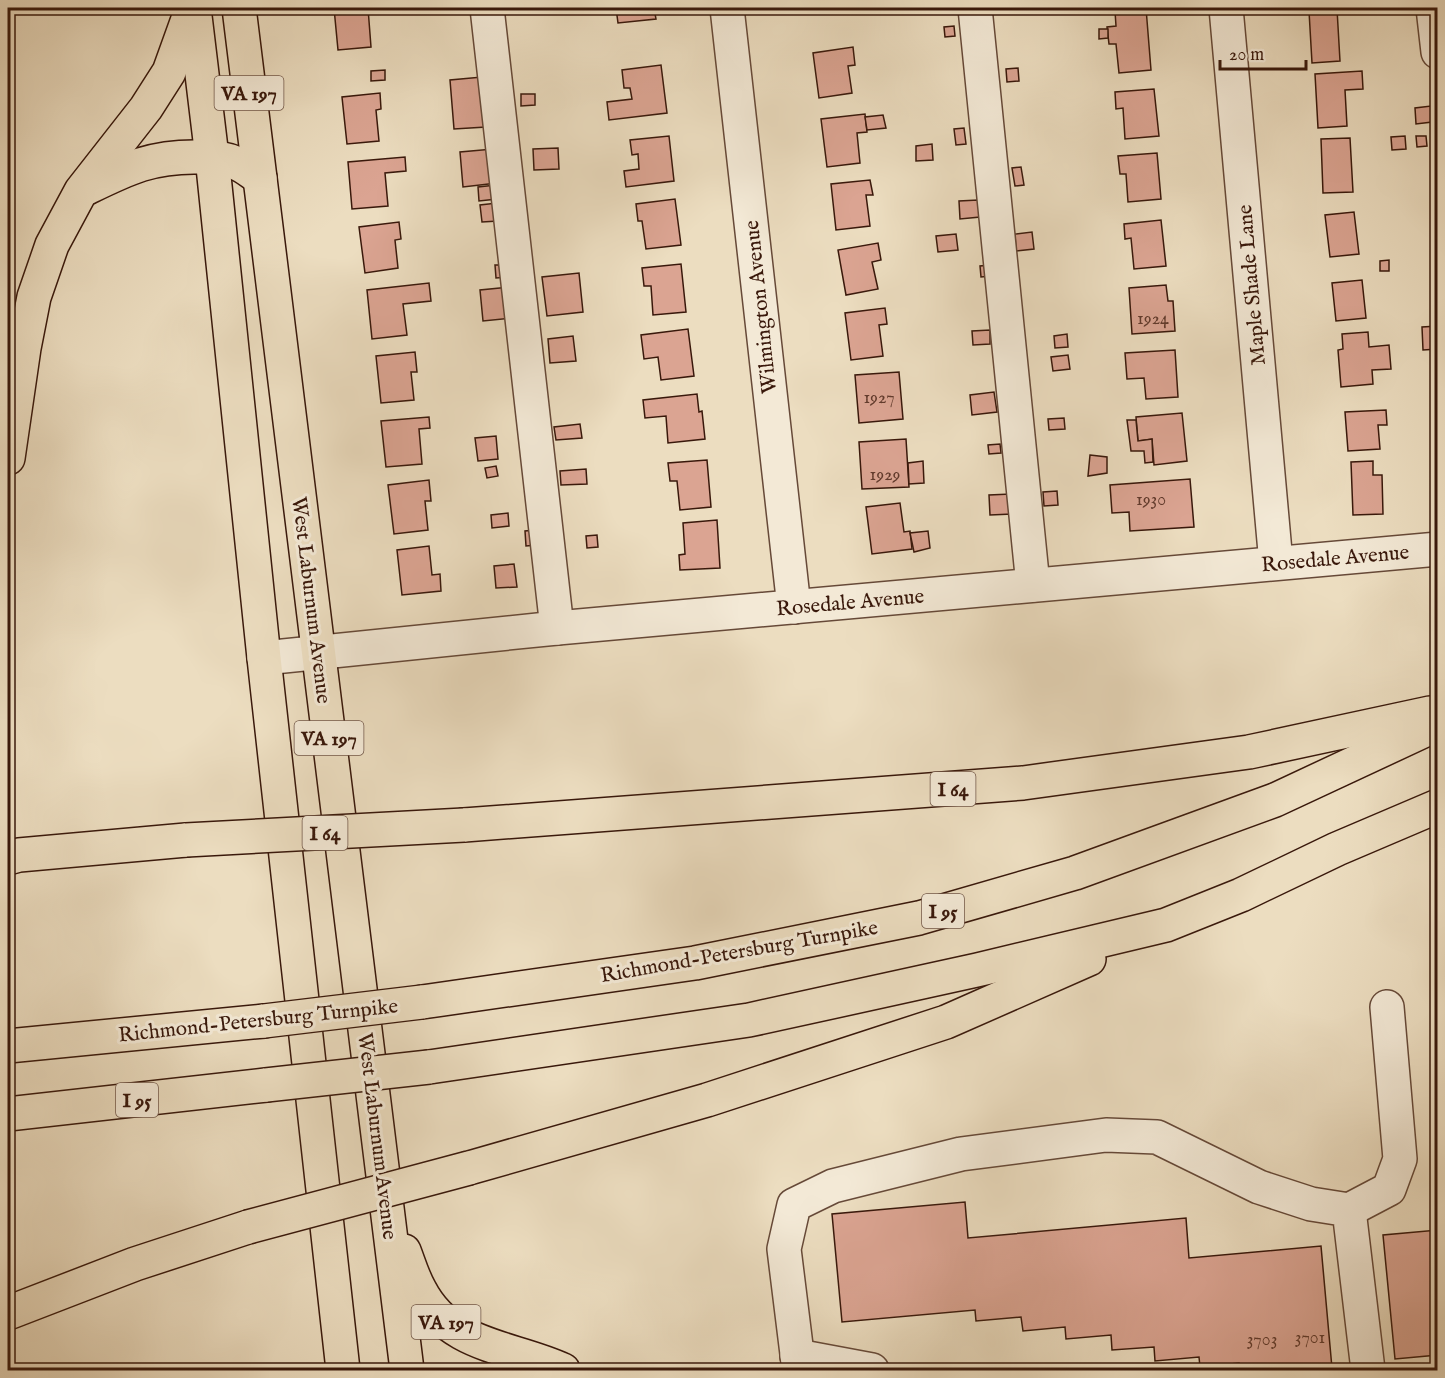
<svg xmlns="http://www.w3.org/2000/svg" width="1445" height="1378" font-family="'IM FELL English',serif">
  <style>
    .building { fill: #dba492; stroke: #39180b; stroke-width: 1.5 }
    .lines { fill: none; stroke-linecap: round; stroke-linejoin: round }
    .minor-casing { stroke: #664938; stroke-width: 36 }
    .major-casing { stroke: #39180b; stroke-width: 36 }
    .highway-casing { stroke: #39180b; stroke-width: 36 }
    .minor { stroke: #f3e9d6; stroke-width: 33 }
    .major { stroke: #ecddc0; stroke-width: 33 }
    .highway { stroke: #ecddc0; stroke-width: 33 }
    .highway-bridge-casing { stroke: #39180b; stroke-width: 36; stroke-linecap: butt }
    .highway-bridge { stroke: #ecddc0; stroke-width: 33 }
    .labels { text-anchor: middle; stroke-width: 6; stroke-linejoin: round; paint-order: stroke }
    .number-label { font-size: 18px; fill: #623b2d }
    .shield { fill: #f3e9d6; stroke: #715748; stroke-width: 1.5 }
    .shield-label { font-size: 20px; font-weight: bold; fill: #39180b }
    .street-label { font-size: 21px; fill: #39180b; stroke: #f3e9d6 }
  </style>
  <rect width="100%" height="100%" fill="#ecddc0"/>
  <filter id="stains"><feTurbulence type="fractalNoise" baseFrequency=".00333" numOctaves="4"/><feColorMatrix values="0 0 0 0 .2 0 0 0 0 .09 0 0 0 0 .02 0 0 0 .5 -.17"/></filter>
  <radialGradient id="worn" r=".72"><stop offset=".6" stop-color="#630" stop-opacity="0"/><stop offset="1" stop-color="#630" stop-opacity=".3"/></radialGradient>
  <g class="building">
    <polygon points="334,8 368,8 371,47 338,50"/>
    <polygon points="616,8 654,8 656,19 618,23"/>
    <polygon points="1146,8 1151,70 1119,73 1116,44 1109,44 1107,27 1116,26 1115,11"/>
    <polygon points="1393,8 1401,8 1402,13 1393,13"/>
    <polygon points="1337,9 1340,61 1312,63 1309,11"/>
    <polygon points="954,26 955,36 945,37 944,27"/>
    <polygon points="1099,29 1108,29 1108,38 1099,39"/>
    <polygon points="853,47 855,65 848,66 852,93 819,98 813,53"/>
    <polygon points="661,65 667,113 609,120 607,102 632,99 630,88 624,88 622,70"/>
    <polygon points="1018,68 1019,81 1007,82 1006,69"/>
    <polygon points="385,70 385,80 371,81 371,71"/>
    <polygon points="1362,71 1363,89 1345,90 1347,126 1318,128 1315,74"/>
    <polygon points="482,77 486,127 454,129 450,80"/>
    <polygon points="1154,89 1159,136 1125,139 1123,108 1116,109 1115,92"/>
    <polygon points="380,93 381,109 376,110 379,141 347,144 342,97"/>
    <polygon points="521,94 535,94 535,105 521,106"/>
    <polygon points="1431,106 1432,122 1416,124 1415,108"/>
    <polygon points="865,114 867,132 857,133 860,163 827,167 821,119"/>
    <polygon points="883,115 886,128 867,130 865,117"/>
    <polygon points="964,128 966,144 956,145 954,129"/>
    <polygon points="669,136 674,181 626,187 624,171 639,169 638,154 632,155 630,140"/>
    <polygon points="1405,136 1406,149 1392,150 1391,137"/>
    <polygon points="1416,136 1426,136 1427,146 1417,147"/>
    <polygon points="1350,138 1353,192 1323,193 1321,139"/>
    <polygon points="932,144 933,160 916,161 916,146"/>
    <polygon points="558,148 559,169 534,170 533,149"/>
    <polygon points="493,149 497,183 463,187 460,152"/>
    <polygon points="1157,153 1161,199 1128,202 1126,174 1120,174 1118,156"/>
    <polygon points="405,157 406,171 385,173 388,206 352,209 348,162"/>
    <polygon points="1021,167 1024,185 1015,186 1012,168"/>
    <polygon points="870,180 873,195 866,195 870,226 836,230 831,184"/>
    <polygon points="496,185 497,199 479,201 478,187"/>
    <polygon points="675,199 681,245 646,249 642,221 638,221 636,204"/>
    <polygon points="978,200 980,217 960,219 959,201"/>
    <polygon points="497,203 498,221 482,222 480,205"/>
    <polygon points="1354,212 1359,254 1330,257 1325,215"/>
    <polygon points="1161,220 1166,266 1134,269 1131,238 1125,239 1124,224"/>
    <polygon points="399,222 401,239 395,240 398,268 365,273 359,227"/>
    <polygon points="1032,232 1034,249 1016,251 1015,234"/>
    <polygon points="956,234 958,250 938,252 936,236"/>
    <polygon points="878,243 881,260 872,262 878,289 846,295 838,250"/>
    <polygon points="1389,260 1389,271 1380,271 1380,261"/>
    <polygon points="681,264 686,312 653,315 651,286 644,286 642,268"/>
    <polygon points="495,265 510,265 511,277 496,278"/>
    <polygon points="990,265 991,276 981,277 980,266"/>
    <polygon points="579,273 583,312 547,316 542,277"/>
    <polygon points="1362,280 1366,318 1336,321 1332,283"/>
    <polygon points="429,283 431,301 403,304 407,335 372,339 367,290"/>
    <polygon points="1166,285 1168,301 1173,301 1175,331 1132,334 1129,288"/>
    <polygon points="510,287 513,318 483,321 480,290"/>
    <polygon points="885,308 887,324 879,325 883,356 851,360 845,313"/>
    <polygon points="1438,326 1438,349 1423,350 1422,327"/>
    <polygon points="688,329 694,376 661,380 658,357 644,359 641,335"/>
    <polygon points="990,330 990,344 973,345 972,331"/>
    <polygon points="1368,332 1369,347 1389,345 1391,369 1372,370 1373,384 1341,387 1338,350 1343,349 1342,334"/>
    <polygon points="1067,334 1068,347 1055,348 1054,336"/>
    <polygon points="573,336 576,361 550,363 548,339"/>
    <polygon points="1175,350 1178,397 1146,399 1144,378 1127,379 1125,353"/>
    <polygon points="415,352 417,372 411,372 414,400 381,403 376,356"/>
    <polygon points="1068,355 1070,369 1053,371 1051,357"/>
    <polygon points="899,372 903,419 859,423 855,375"/>
    <polygon points="994,392 997,412 972,415 970,395"/>
    <polygon points="697,394 699,412 702,411 705,439 668,443 666,416 645,418 643,400"/>
    <polygon points="1386,410 1387,425 1378,425 1380,449 1348,451 1345,412"/>
    <polygon points="1182,413 1187,461 1154,465 1152,439 1138,441 1136,417"/>
    <polygon points="429,417 430,428 419,429 422,464 386,467 381,421"/>
    <polygon points="1064,418 1065,429 1049,430 1048,419"/>
    <polygon points="1127,420 1136,420 1138,441 1152,439 1153,462 1145,463 1144,451 1131,451"/>
    <polygon points="580,424 582,438 556,440 554,427"/>
    <polygon points="496,436 498,459 478,461 475,438"/>
    <polygon points="906,439 909,487 862,489 859,442"/>
    <polygon points="1000,444 1001,453 989,454 988,445"/>
    <polygon points="1090,455 1107,457 1107,473 1088,476"/>
    <polygon points="707,460 711,507 680,510 677,481 670,481 668,463"/>
    <polygon points="923,461 924,483 909,484 908,463"/>
    <polygon points="1373,461 1373,475 1382,475 1383,514 1353,515 1351,462"/>
    <polygon points="496,466 498,476 487,478 485,468"/>
    <polygon points="586,469 587,484 561,485 560,471"/>
    <polygon points="1190,479 1194,527 1130,531 1129,512 1112,513 1110,485"/>
    <polygon points="429,480 431,501 425,501 428,530 394,534 388,485"/>
    <polygon points="1057,491 1058,505 1044,506 1043,492"/>
    <polygon points="1011,494 1012,514 990,515 989,495"/>
    <polygon points="900,503 904,532 910,531 912,549 872,554 866,507"/>
    <polygon points="508,513 509,526 492,528 491,515"/>
    <polygon points="717,520 720,568 680,570 679,555 685,554 683,523"/>
    <polygon points="535,530 537,545 526,546 525,531"/>
    <polygon points="928,531 930,548 914,552 910,533"/>
    <polygon points="597,535 598,547 587,548 586,536"/>
    <polygon points="429,546 432,575 440,574 441,591 402,595 397,550"/>
    <polygon points="514,564 517,587 496,588 494,566"/>
    <polygon points="965,1202 968,1238 1186,1218 1189,1258 1321,1246 1332,1368 1309,1370 1240,1370 1239,1363 1200,1367 1199,1357 1155,1361 1154,1347 1112,1350 1111,1335 1066,1339 1065,1327 1023,1331 1021,1317 976,1321 975,1310 842,1322 832,1214"/>
    <polygon points="1438,1230 1438,1355 1395,1359 1383,1235"/>
  </g>
  <g class="lines">
    <defs>
      <g id="minor">
        <polyline points="487,8 557,628"/>
        <polyline points="727,8 794,607"/>
        <polyline points="975,8 1033,585"/>
        <polyline points="1226,8 1276,563"/>
        <polyline points="1433,8 1438,52"/>
        <polyline points="264,658 557,628 1438,549"/>
        <polyline points="1349,1210 1389,1189 1400,1159 1387,1007"/>
        <polyline points="797,1356 872,1370"/>
        <polyline points="799,1370 784,1249 794,1205 833,1186 961,1154 1106,1135 1157,1137 1259,1187 1311,1204 1349,1210 1368,1370"/>
      </g>
      <g id="major">
        <polyline points="194,8 212,157 264,658 343,1370"/>
        <polyline points="239,8 407,1370"/>
        <path d="M 404,1251 C 409,1264 413,1278 420,1290 C 450,1348 511,1346 563,1370"/>
      </g>
      <g id="highway">
        <path d="M 87,188 C 128,168 152,156 199,157 C 211,157 225,158 236,163 C 244,166 252,173 260,178"/>
        <polyline points="8,458 24,348 34,297 52,245 81,191 146,108 169,72 192,8"/>
        <polyline points="464,825 1023,783 1249,752 1430,713"/>
        <polyline points="8,858 19,855 186,840"/>
        <polyline points="422,1002 695,963 919,918 1075,873 1275,800 1438,724"/>
        <polyline points="8,1046 264,1021"/>
        <polyline points="429,1067 749,1020 977,970 1166,925 1241,895 1337,849 1438,806"/>
        <polyline points="8,1114 266,1085"/>
        <polyline points="469,1168 707,1100 946,1022 1089,959"/>
        <polyline points="8,1313 135,1264 248,1227"/>
      </g>
    </defs>
    <use href="#minor" class="minor-casing"/>
    <use href="#major" class="major-casing"/>
    <use href="#highway" class="highway-casing"/>
    <use href="#minor" class="minor"/>
    <use href="#major" class="major"/>
    <use href="#highway" class="highway"/>
    <defs>
      <g id="highway-bridge">
        <polyline points="186,840 464,825"/>
        <polyline points="264,1021 422,1002"/>
        <polyline points="266,1085 429,1067"/>
        <polyline points="248,1227 469,1168"/>
      </g>
    </defs>
    <use href="#highway-bridge" class="highway-bridge-casing"/>
    <use href="#highway-bridge" class="highway-bridge"/>
  </g>
  <g class="labels">
    <g class="number-label">
      <text x="1153" y="324">1924</text>
      <text x="879" y="403">1927</text>
      <text x="885" y="480">1929</text>
      <text x="1151" y="505">1930</text>
      <text x="1310" y="1343">3701</text>
      <text x="1262" y="1345">3703</text>
    </g>
    <g class="shield">
      <rect x="214.5" y="76" width="69" height="34" rx="4.5"/>
      <rect x="294.5" y="721" width="69" height="34" rx="4.5"/>
      <rect x="930.5" y="772" width="45" height="34" rx="4.5"/>
      <rect x="302.5" y="816" width="45" height="34" rx="4.5"/>
      <rect x="922" y="894" width="42" height="34" rx="4.5"/>
      <rect x="116" y="1083" width="42" height="34" rx="4.5"/>
      <rect x="411.5" y="1305" width="69" height="34" rx="4.5"/>
    </g>
    <g class="shield-label">
      <text x="249" y="100">VA 197</text>
      <text x="329" y="745">VA 197</text>
      <text x="953" y="796">I 64</text>
      <text x="325" y="840">I 64</text>
      <text x="943" y="918">I 95</text>
      <text x="137" y="1107">I 95</text>
      <text x="446" y="1329">VA 197</text>
    </g>
    <g class="street-label">
      <text transform="translate(1251 285) rotate(-95)" y="7">Maple Shade Lane</text>
      <text transform="translate(760 307) rotate(-96)" y="7">Wilmington Avenue</text>
      <text transform="translate(1335 558) rotate(-5)" y="7">Rosedale Avenue</text>
      <text transform="translate(312 600) rotate(83)" y="7">West Laburnum Avenue</text>
      <text transform="translate(850 602) rotate(-5)" y="7">Rosedale Avenue</text>
      <text transform="translate(739 951) rotate(-10)" y="7">Richmond-Petersburg Turnpike</text>
      <text transform="translate(258 1020) rotate(-6)" y="7">Richmond-Petersburg Turnpike</text>
      <text transform="translate(378 1136) rotate(83)" y="7">West Laburnum Avenue</text>
    </g>
  </g>
  <rect width="1445" height="1378" fill="none" stroke="#ecddc0" stroke-width="30"/>
  <rect x="9" y="9" width="1427" height="1360" fill="none" stroke="#39180b" stroke-width="3"/>
  <rect x="15" y="15" width="1415" height="1348" fill="none" stroke="#39180b" stroke-width="1.5"/>
  <path d="M1220 60v9h86v-9" fill="none" stroke="#39180b" stroke-width="3"/>
  <text x="1229" y="60" font-size="18" fill="#39180b" stroke="#f3e9d6" stroke-width="4.5" paint-order="stroke">20 m</text>
  <rect width="100%" height="100%" filter="url(#stains)"/>
  <rect width="100%" height="100%" fill="url(#worn)"/>
</svg>
